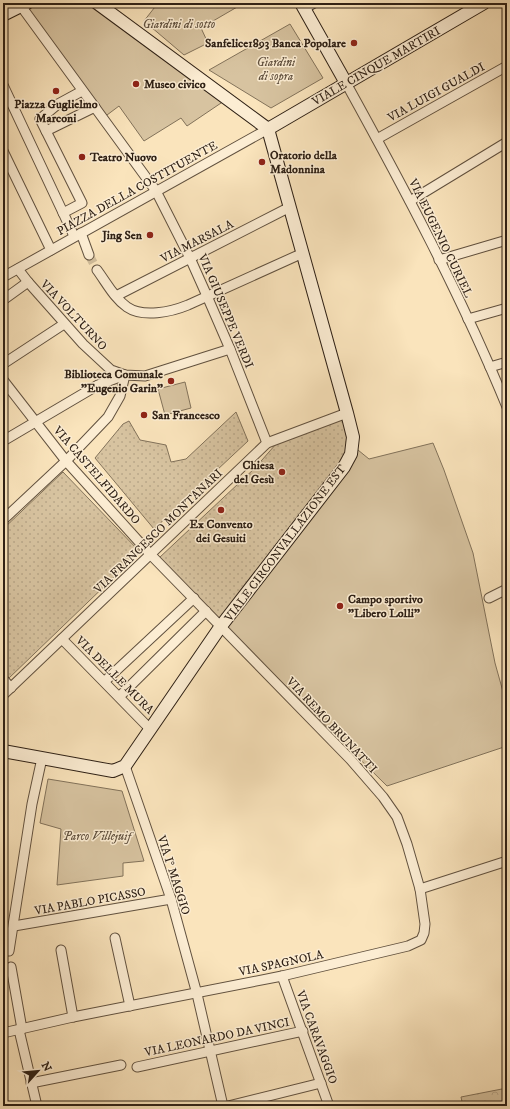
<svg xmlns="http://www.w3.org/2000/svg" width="510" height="1109" font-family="'IM FELL DW Pica',serif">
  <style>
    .green { fill: #d7c3a0; stroke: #82725a }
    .forest { fill: url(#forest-crowns); stroke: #82725a }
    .garden { fill: url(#garden-dots); stroke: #82725a }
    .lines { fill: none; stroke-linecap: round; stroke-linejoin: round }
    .street-tunnel { stroke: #d1bd9b; stroke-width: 9; stroke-dasharray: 9 4.5; stroke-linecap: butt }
    .street-casing { stroke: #61513f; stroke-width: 11 }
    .secondary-casing { stroke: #2e2015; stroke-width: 14 }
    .street { stroke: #fcedd3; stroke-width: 9 }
    .secondary { stroke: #fcedd3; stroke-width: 12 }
    .poi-dot { fill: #8f2418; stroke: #fcedd3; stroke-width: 1.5 }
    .labels { text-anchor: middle; stroke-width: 3; stroke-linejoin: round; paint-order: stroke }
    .park-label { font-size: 12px; font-style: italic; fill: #61513f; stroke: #fcedd3 }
    .poi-label { font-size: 12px; font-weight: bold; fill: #2e2015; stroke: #fcedd3; text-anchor: start }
    .street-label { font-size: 12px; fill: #2e2015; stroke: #fcedd3 }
  </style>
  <defs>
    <pattern id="forest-crowns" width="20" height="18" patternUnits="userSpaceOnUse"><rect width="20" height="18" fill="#d7c3a0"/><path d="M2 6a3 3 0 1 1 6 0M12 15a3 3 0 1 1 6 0" fill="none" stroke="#b9a789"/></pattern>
    <pattern id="garden-dots" width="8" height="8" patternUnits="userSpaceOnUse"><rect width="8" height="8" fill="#d7c3a0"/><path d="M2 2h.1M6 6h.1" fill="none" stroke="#b9a789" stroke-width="1.8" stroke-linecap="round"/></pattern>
  </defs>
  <rect width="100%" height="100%" fill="#fae4bc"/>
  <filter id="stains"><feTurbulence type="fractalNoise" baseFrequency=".005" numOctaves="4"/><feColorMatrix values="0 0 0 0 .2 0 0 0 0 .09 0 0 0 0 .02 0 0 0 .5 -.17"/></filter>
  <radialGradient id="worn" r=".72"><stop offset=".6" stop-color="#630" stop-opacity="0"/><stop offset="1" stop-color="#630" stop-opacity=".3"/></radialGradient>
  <g class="green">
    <polygon points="41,3 90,3 227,99 187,126 181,118 144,141 119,106 103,118 26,10"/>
    <polygon points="158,3 244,3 201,28 208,43 184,55 144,21"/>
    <polygon points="290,24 323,78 271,108 209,70"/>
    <polygon points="185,382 191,408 165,415 158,389"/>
    <polygon points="433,443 444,470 473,553 495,663 507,706 507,746 387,786 225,626 358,450 369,459"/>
    <polygon points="48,779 122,791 144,861 123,863 123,876 57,885 61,829 40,823"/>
  </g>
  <polygon class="forest" points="507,1088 507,1106 463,1106 461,1097"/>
  <g class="garden">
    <polygon points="236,412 248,441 154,529 95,458 123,424 129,421 140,440 166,445 171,462 186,459"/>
    <polygon points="347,413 351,454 221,626 159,558 255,468 276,444"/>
    <polygon points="63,472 140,552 8,679 3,673 3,529"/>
  </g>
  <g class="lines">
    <polyline class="street-tunnel" points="89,255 97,270"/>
    <defs>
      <g id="street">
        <polyline points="21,6 156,191 190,258 207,296 230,349 267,443"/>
        <polyline points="304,9 314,3"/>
        <path d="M 346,83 C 404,188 461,295 507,407"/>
        <polyline points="3,85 74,236"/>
        <polyline points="46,131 95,107"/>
        <polyline points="377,139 507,66"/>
        <polyline points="3,151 51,250"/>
        <polyline points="410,201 507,142"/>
        <polyline points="63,213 82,203 40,119 58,104 82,91"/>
        <polyline points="81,233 89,255"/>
        <polyline points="439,260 507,240"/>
        <polyline points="18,269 28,282 83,344 111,370 125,375 145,376 230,349"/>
        <path d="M 97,270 C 106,282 114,298 127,307 C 143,318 171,312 188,305 L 303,253"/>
        <polyline points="3,277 268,129"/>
        <polyline points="116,296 290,207"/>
        <polyline points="3,300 28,282"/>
        <polyline points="468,319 507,308"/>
        <polyline points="3,364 64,324"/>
        <polyline points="490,367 507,362"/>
        <polyline points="3,380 66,461 151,555 350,759 383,797 397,817 407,844 420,889 425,924 424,933 421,940 408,946 282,976 73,1017 3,1033"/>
        <polyline points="3,441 98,385 125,375"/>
        <polyline points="3,520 66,461 108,417 120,396 125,375"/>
        <polyline points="489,598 507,589"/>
        <polyline points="62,639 150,729"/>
        <polyline points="3,679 11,688"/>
        <polyline points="105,681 194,598"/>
        <polyline points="3,695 267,443 347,413"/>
        <polyline points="120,696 206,611"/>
        <polyline points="125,766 171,899 197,994 223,1106"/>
        <polyline points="420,889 507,861"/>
        <polyline points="14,926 171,899"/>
        <polyline points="115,938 130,1006"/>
        <polyline points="61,950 73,1017"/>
        <polyline points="9,951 32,804 42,758"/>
        <polyline points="11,967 22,1029"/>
        <polyline points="282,976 329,1106"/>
        <polyline points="19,1030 37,1106"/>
        <polyline points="137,1067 303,1031"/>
        <polyline points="31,1083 121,1065"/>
        <polyline points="228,1106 321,1083"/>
      </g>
      <g id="secondary">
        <polyline points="97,3 268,129"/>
        <polyline points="301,3 346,83"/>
        <polyline points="3,15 27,3"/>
        <polyline points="268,129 484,3"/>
        <polyline points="3,751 113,771 125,766 221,626 344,467 351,454 353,437 347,413 268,129"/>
      </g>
    </defs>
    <use href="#street" class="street-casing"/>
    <use href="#secondary" class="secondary-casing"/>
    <use href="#street" class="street"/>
    <use href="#secondary" class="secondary"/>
  </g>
  <g class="poi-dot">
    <circle cx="354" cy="43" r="4"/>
    <circle cx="136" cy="84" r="4"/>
    <circle cx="56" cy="91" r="4"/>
    <circle cx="82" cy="157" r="4"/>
    <circle cx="262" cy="162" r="4"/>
    <circle cx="150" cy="235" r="4"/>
    <circle cx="171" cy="381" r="4"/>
    <circle cx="144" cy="415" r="4"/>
    <circle cx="282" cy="472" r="4"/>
    <circle cx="221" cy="510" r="4"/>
    <circle cx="340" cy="606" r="4"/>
  </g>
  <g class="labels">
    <g class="park-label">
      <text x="179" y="28">Giardini di sotto</text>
      <text x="276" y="66">Giardini<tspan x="276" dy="14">di sopra</tspan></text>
      <text x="97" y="840">Parco Villejuif</text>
    </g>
    <g class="poi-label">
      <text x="346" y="47" text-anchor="end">Sanfelice1893 Banca Popolare</text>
      <text x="144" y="88">Museo civico</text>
      <text x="56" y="108" text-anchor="middle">Piazza Guglielmo<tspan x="56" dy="14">Marconi</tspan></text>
      <text x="270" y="159">Oratorio della<tspan x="270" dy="14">Madonnina</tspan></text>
      <text x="90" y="161">Teatro Nuovo</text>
      <text x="142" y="239" text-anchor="end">Jing Sen</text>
      <text x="163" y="378" text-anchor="end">Biblioteca Comunale<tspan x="163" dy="14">"Eugenio Garin"</tspan></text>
      <text x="152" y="419">San Francesco</text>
      <text x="274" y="469" text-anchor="end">Chiesa<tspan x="274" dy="14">del Gesù</tspan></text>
      <text x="221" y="528" text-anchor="middle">Ex Convento<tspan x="221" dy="14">dei Gesuiti</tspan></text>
      <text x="348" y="603">Campo sportivo<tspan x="348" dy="14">"Libero Lolli"</tspan></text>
    </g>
    <g class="street-label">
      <text transform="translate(376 66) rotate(-30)" y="4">VIALE CINQUE MARTIRI</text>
      <text transform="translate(436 92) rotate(-29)" y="4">VIA LUIGI GUALDI</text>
      <text transform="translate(137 188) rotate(-29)" y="4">PIAZZA DELLA COSTITUENTE</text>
      <text transform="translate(441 238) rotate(64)" y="4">VIA EUGENIO CURIEL</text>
      <text transform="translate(197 241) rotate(-27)" y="4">VIA MARSALA</text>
      <text transform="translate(226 311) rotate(67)" y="4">VIA GIUSEPPE VERDI</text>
      <text transform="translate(74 315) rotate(47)" y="4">VIA VOLTURNO</text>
      <text transform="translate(97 475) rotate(49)" y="4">VIA CASTELFIDARDO</text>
      <text transform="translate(158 531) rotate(-44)" y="4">VIA FRANCESCO MONTANARI</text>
      <text transform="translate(285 543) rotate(-53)" y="4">VIALE CIRCONVALLAZIONE EST</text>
      <text transform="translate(115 675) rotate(45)" y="4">VIA DELLE MURA</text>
      <text transform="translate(332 725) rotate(47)" y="4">VIA REMO BRUNATTI</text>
      <text transform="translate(174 875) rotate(72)" y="4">VIA I° MAGGIO</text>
      <text transform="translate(90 901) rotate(-10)" y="4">VIA PABLO PICASSO</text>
      <text transform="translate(281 963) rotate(-12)" y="4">VIA SPAGNOLA</text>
      <text transform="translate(217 1037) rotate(-12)" y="4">VIA LEONARDO DA VINCI</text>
      <text transform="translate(317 1037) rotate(70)" y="4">VIA CARAVAGGIO</text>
    </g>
  </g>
  <rect width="510" height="1109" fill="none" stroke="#fae4bc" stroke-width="16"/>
  <rect x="4" y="4" width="502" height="1101" fill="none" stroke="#2e2015" stroke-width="2"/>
  <rect x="8" y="8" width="494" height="1093" fill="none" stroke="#2e2015"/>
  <g transform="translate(38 1071) rotate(63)" stroke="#fcedd3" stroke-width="3" paint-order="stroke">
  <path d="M0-3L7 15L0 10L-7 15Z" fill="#2e2015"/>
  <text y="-6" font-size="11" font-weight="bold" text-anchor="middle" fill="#2e2015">N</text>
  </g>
  <rect width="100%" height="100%" filter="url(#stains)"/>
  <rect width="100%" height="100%" fill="url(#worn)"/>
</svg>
